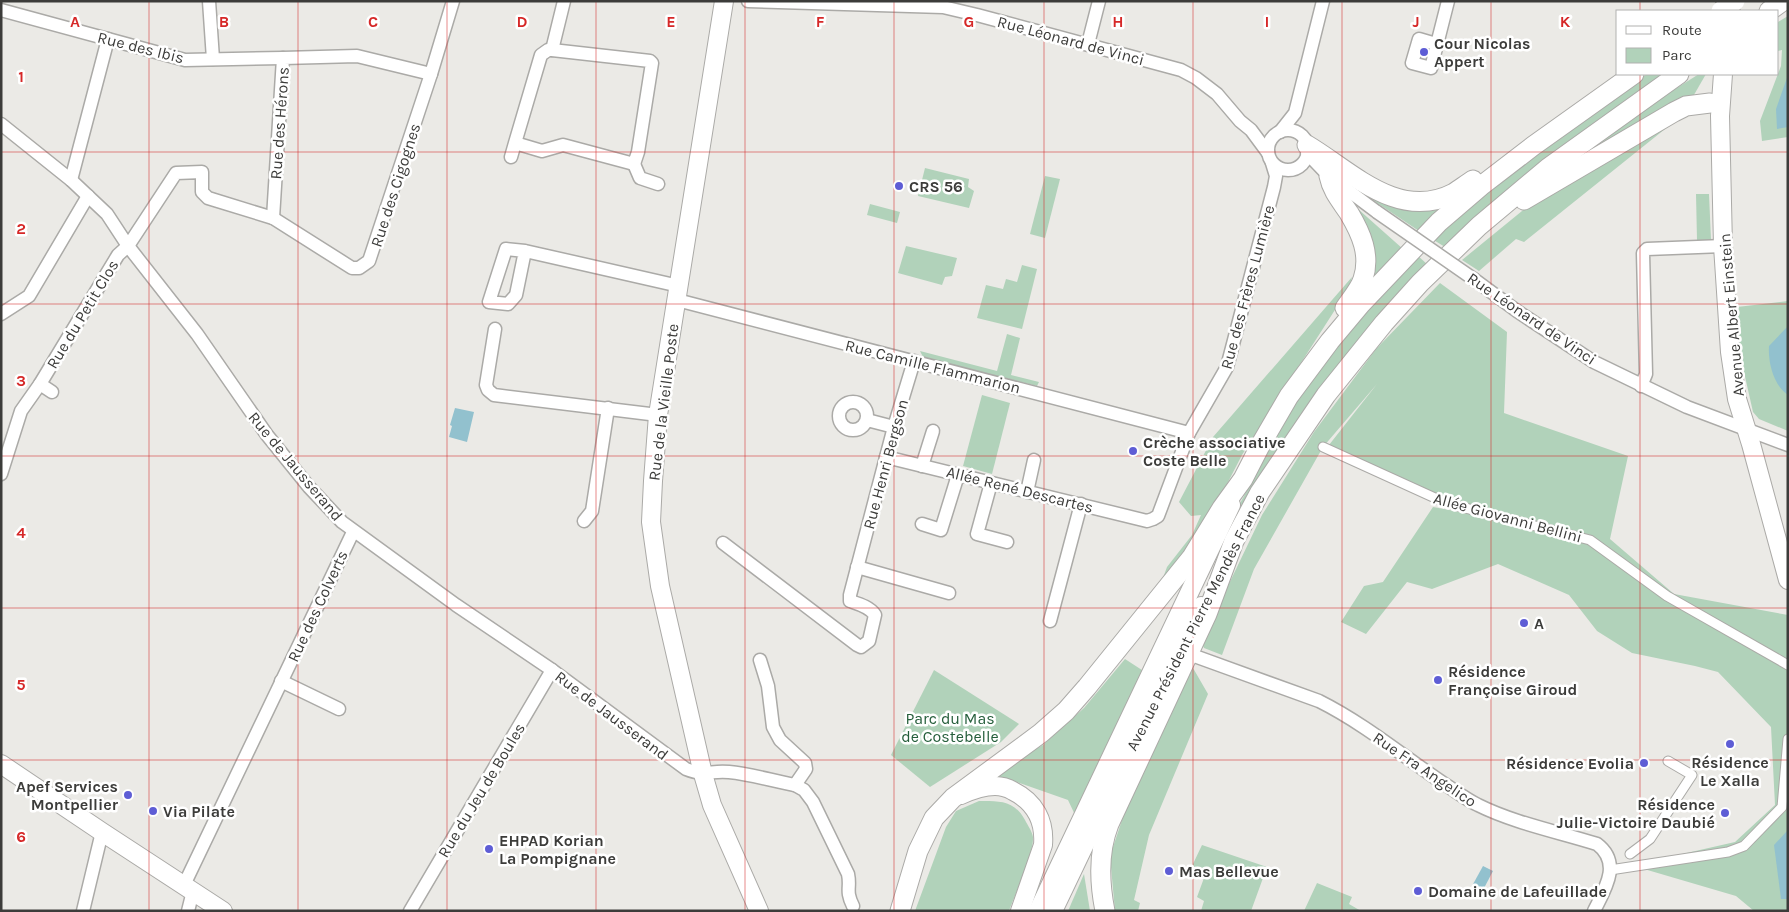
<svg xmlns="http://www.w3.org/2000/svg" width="1789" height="912" font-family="Karla,sans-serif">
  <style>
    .green { fill: #b1d2ba }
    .water { fill: #92c1ce }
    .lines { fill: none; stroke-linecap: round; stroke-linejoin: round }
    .pedestrian-casing { stroke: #abaaa7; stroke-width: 11 }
    .minor-casing { stroke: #abaaa7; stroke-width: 15 }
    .secondary-casing { stroke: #abaaa7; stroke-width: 20 }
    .primary-casing { stroke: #abaaa7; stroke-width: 21 }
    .pedestrian { stroke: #fff; stroke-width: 9 }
    .minor { stroke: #fff; stroke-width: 12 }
    .secondary { stroke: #fff; stroke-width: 18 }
    .primary { stroke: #fff; stroke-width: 19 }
    .minor-bridge-casing { stroke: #abaaa7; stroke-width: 15; stroke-linecap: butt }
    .primary-bridge-casing { stroke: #abaaa7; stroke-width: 21; stroke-linecap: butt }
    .minor-bridge { stroke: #fff; stroke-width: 12 }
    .primary-bridge { stroke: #fff; stroke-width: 19 }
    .grid { fill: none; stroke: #d62828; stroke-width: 1; stroke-opacity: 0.55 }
    .poi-dot { fill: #5e5dd5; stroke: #fff; stroke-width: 2 }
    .labels { text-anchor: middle; stroke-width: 5; stroke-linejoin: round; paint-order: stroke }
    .street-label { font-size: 16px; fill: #3c3c3a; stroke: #fff }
    .poi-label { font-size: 16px; font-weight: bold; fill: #3c3c3a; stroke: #fff; text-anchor: start }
    .park-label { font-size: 16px; fill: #255e3b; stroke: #fff }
    .grid-label { font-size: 16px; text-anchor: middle; font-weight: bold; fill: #d62828; stroke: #fff; stroke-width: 5; stroke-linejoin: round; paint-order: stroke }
  </style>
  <rect width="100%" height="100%" fill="#ebeae6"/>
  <g class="green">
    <polygon points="1788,16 1788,137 1762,141 1760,121 1781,66 1782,50 1778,51 1778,22"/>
    <polygon points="1647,74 1668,74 1445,247 1432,239 1446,224 1544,147"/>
    <polygon points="1699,74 1706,74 1691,100 1546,179 1615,127"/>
    <polygon points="1680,117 1524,242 1516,239 1479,271 1462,260 1528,206"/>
    <polygon points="925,168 969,179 968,187 974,191 969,208 918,196"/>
    <polygon points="1045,176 1060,179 1045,238 1030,234"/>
    <polygon points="1343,180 1452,200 1419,231"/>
    <polygon points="1696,194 1709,194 1711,240 1697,240"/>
    <polygon points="1349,201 1403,249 1373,279"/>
    <polygon points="870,204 900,212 897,223 867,215"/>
    <polygon points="906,246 957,258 952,276 945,277 942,285 898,273"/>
    <polygon points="1417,255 1428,265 1237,518 1233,516 1295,403 1334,347"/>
    <polygon points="1022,265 1037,269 1022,329 977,318 986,285 1003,289 1006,279 1017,282"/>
    <polygon points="1352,277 1349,288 1242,455 1211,515 1160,586 1167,567 1192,535 1201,515 1191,516 1179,502 1213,437"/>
    <polygon points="1440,283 1507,332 1504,413 1628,456 1610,539 1674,594 1788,615 1788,911 1754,911 1736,896 1644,869 1669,857 1735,842 1775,805 1771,727 1718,672 1695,666 1632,653 1597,631 1569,595 1498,564 1432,589 1407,582 1366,634 1341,622 1364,586 1383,582 1433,507 1592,536 1447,500 1329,445 1377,384 1323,447 1254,569 1222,655 1204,648 1201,642 1262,515 1314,432 1376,349"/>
    <polygon points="1788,301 1788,431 1759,419 1753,412 1739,350 1737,307"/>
    <polygon points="1007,334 1020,338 1011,375 1039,382 1037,386 923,357 920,351 997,371"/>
    <polygon points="982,395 1010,403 992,474 963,466"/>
    <polygon points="1125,659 1145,672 1076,817 1068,800 1014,781 977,783 1043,745 1084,708"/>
    <polygon points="1193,668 1208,694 1149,835 1134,900 1140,903 1138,911 1115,911 1110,856 1133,787"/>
    <polygon points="934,670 1019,724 1001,742 930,787 891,755"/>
    <path d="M 979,801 C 999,801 1014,800 1025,820 C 1028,826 1032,831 1033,837 C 1034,854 1015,894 1009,911 L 915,911 L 946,827 L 956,811 Z"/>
    <polygon points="1202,845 1267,867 1251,911 1201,911 1204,901 1197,897 1204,878 1204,870 1192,866"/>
    <polygon points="1084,874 1090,911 1068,911"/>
    <polygon points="1317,883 1352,897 1349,904 1361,911 1304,911"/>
  </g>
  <g class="water">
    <polygon points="1788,75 1788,127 1777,129 1776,109"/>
    <path d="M 1788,326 L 1788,395 C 1773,385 1768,362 1769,346 Z"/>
    <polygon points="455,408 474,412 467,442 449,437 452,426 450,425"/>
    <polygon points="1788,830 1788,899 1781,899 1774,845"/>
    <polygon points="1483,866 1493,871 1482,892 1472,886"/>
  </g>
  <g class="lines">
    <defs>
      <g id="pedestrian">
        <polyline points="1323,447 1446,503 1590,540 1667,596 1788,665"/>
        <polyline points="1630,854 1650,839 1692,775 1668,761"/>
        <polyline points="1610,870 1728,852 1744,846 1782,807 1788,739"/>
      </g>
      <g id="minor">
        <polyline points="209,1 213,59"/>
        <polyline points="748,1 943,7 977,15 1181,70 1196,78 1217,94 1240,121 1251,130 1268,153"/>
        <polyline points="1,10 185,60 283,58"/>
        <polyline points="1088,44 1099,1"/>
        <polyline points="1436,44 1419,39 1412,63 1431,68 1448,1"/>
        <polyline points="552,50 564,1"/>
        <path d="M 1,124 L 71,180 L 107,214 L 128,246 L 197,334 L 267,435 L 309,487 L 342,522 L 456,605 L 552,670 L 686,769 C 706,777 710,770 729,772 C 751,774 773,781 795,785 L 804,790 L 813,802 L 848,874 C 851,888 845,890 853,906"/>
        <circle cx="1288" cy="150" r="20"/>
        <polyline points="1280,132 1295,113 1323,1"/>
        <polyline points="1307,153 1329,176 1377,212"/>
        <polyline points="511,157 515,143 541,55 548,50 552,50 650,61 652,63 638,152 634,164 563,145 542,151 515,143"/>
        <polyline points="634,164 640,178 658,184"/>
        <polyline points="71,180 108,39"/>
        <polyline points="273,218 283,58 357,56 431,74"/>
        <polyline points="525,251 516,295 508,304 489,302 506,249 525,251 679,286"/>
        <polyline points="1475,280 1517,311 1594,362 1687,407 1788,445"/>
        <polyline points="677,300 1189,433"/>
        <polyline points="1,314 29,296 88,196"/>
        <polyline points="495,329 486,385 488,390 494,395 658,415"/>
        <polyline points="40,384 52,392"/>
        <polyline points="1641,386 1646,374 1643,253 1647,249 1723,246"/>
        <circle cx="853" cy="416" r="14"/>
        <polyline points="867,420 894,427"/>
        <polyline points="886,457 1147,521 1153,519 1158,516 1189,433 1227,367 1274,187 1276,176 1272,163"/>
        <polyline points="922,466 933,431"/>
        <polyline points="1,474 21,411 40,384 118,255 128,246 176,173 202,172 202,192 208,198 273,218 352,268 359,268 369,261 431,74 453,1"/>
        <polyline points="991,483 977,534 1007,542"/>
        <polyline points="1027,492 1034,460"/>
        <polyline points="584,521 592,511 608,408"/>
        <polyline points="922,524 941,530 958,475"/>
        <path d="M 723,543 L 857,645 L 861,647 L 869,641 L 875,615 C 870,607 859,604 850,601 L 850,595 L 894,427 L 914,361"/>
        <polyline points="857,567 949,593"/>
        <polyline points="1050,621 1081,504"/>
        <path d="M 1189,654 L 1319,701 C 1365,724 1404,757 1446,785 C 1457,792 1467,800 1478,805 C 1514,823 1559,832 1597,844 C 1622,863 1605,889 1594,911"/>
        <polyline points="760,660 768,686 773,727 780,740 805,763 806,769 795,785"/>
        <polyline points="281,681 339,709"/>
        <polyline points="184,885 353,532"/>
        <polyline points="83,911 102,832"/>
        <polyline points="188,911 193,891"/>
        <polyline points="410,911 552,670"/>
      </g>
      <g id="secondary">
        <polyline points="724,1 658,415 653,481 651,522 660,586 703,774 712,805 759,911"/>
        <polyline points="1723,74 1720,116 1723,246 1730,352 1737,399 1751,444 1788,580"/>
        <polyline points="1,764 102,832 223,911"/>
        <path d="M 961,795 C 972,790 982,786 995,786 C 1001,786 1008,788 1013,791 C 1035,802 1045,821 1043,845 L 1020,911"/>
        <polyline points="1038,911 1231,505"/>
        <polyline points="1053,911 1162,683 1201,606"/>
      </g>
      <g id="primary">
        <polyline points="1769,11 1783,1"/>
        <path d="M 1307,145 C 1351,171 1398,222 1454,193 C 1460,189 1467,184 1473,180"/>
        <path d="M 1329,176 C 1332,191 1341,201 1349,213 C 1361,233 1371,255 1363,279 C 1360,289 1351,299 1345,308"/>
        <polyline points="1524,200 1674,112 1686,106 1710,103"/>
        <polyline points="900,911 918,851 934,818 953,798 1041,733 1066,711 1087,687 1192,557 1222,508 1243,479 1261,444 1289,396 1330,341 1361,304 1439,222 1481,186 1533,146 1634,74"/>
        <path d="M 1105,911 C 1099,881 1098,852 1109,824 L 1207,614 L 1234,541 L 1260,492 L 1326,395 L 1384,323 L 1420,283 L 1479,226 L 1548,168 L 1679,74"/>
      </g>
    </defs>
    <use href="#pedestrian" class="pedestrian-casing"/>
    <use href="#minor" class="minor-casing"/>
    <use href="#secondary" class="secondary-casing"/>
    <use href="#primary" class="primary-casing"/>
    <use href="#pedestrian" class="pedestrian"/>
    <use href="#minor" class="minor"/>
    <use href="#secondary" class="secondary"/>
    <use href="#primary" class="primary"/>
    <defs>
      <polyline id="minor-bridge" points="1377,212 1475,280"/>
      <polyline id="primary-bridge" points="1721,11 1735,1"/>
    </defs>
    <use href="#minor-bridge" class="minor-bridge-casing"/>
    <use href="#primary-bridge" class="primary-bridge-casing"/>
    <use href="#minor-bridge" class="minor-bridge"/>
    <use href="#primary-bridge" class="primary-bridge"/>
  </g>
  <path class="grid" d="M 149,1 L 149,911M 298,1 L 298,911M 447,1 L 447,911M 596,1 L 596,911M 745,1 L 745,911M 894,1 L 894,911M 1044,1 L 1044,911M 1193,1 L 1193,911M 1342,1 L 1342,911M 1491,1 L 1491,911M 1640,1 L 1640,11M 1640,74 L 1640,911M 1,152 L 1788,152M 1,304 L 1788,304M 1,456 L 1788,456M 1,608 L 1788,608M 1,760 L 1788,760"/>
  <g class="poi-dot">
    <circle cx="1424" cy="52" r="5"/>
    <circle cx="899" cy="186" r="5"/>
    <circle cx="1133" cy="451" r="5"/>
    <circle cx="1524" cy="623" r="5"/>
    <circle cx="1438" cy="680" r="5"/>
    <circle cx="1730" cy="744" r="5"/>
    <circle cx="1644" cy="763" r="5"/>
    <circle cx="128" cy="795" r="5"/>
    <circle cx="153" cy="811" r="5"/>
    <circle cx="1725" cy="813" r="5"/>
    <circle cx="489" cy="849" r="5"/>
    <circle cx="1169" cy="871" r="5"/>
    <circle cx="1418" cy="891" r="5"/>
  </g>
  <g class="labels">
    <g class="street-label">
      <text transform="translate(1071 40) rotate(15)" y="6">Rue Léonard de Vinci</text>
      <text transform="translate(141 47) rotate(14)" y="6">Rue des Ibis</text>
      <text transform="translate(279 123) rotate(-86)" y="6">Rue des Hérons</text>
      <text transform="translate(395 185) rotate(-72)" y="6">Rue des Cigognes</text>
      <text transform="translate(1247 287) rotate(-75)" y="6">Rue des Frères Lumière</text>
      <text transform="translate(82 314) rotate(-59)" y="6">Rue du Petit Clos</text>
      <text transform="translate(1731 315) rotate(-95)" y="6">Avenue Albert Einstein</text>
      <text transform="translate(1532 318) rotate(34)" y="6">Rue Léonard de Vinci</text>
      <text transform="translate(933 366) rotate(14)" y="6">Rue Camille Flammarion</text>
      <text transform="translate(663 402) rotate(-83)" y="6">Rue de la Vieille Poste</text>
      <text transform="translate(885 464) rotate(-75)" y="6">Rue Henri Bergson</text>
      <text transform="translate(296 466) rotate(50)" y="6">Rue de Jausserand</text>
      <text transform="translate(1020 489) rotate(14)" y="6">Allée René Descartes</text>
      <text transform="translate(1508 517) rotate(15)" y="6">Allée Giovanni Bellini</text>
      <text transform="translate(317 606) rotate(-65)" y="6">Rue des Colverts</text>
      <text transform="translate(1195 622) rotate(-63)" y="6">Avenue Président Pierre Mendès France</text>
      <text transform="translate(612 715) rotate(37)" y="6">Rue de Jausserand</text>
      <text transform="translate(1425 769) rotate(34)" y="6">Rue Fra Angelico</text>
      <text transform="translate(481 790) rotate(-59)" y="6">Rue du Jeu de Boules</text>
    </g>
    <g class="poi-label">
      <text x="1434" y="49">Cour Nicolas<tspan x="1434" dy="18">Appert</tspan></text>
      <text x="909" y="192">CRS 56</text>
      <text x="1143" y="448">Crèche associative<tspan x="1143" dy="18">Coste Belle</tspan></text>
      <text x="1534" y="629">A</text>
      <text x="1448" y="677">Résidence<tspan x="1448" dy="18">Françoise Giroud</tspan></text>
      <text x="1730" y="768" text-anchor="middle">Résidence<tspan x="1730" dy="18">Le Xalla</tspan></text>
      <text x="1634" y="769" text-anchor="end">Résidence Evolia</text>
      <text x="118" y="792" text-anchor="end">Apef Services<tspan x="118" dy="18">Montpellier</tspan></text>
      <text x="1715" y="810" text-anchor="end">Résidence<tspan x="1715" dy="18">Julie-Victoire Daubié</tspan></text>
      <text x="163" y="817">Via Pilate</text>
      <text x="499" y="846">EHPAD Korian<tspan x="499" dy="18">La Pompignane</tspan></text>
      <text x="1179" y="877">Mas Bellevue</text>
      <text x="1428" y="897">Domaine de Lafeuillade</text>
    </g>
    <g class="park-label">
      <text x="950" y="724">Parc du Mas<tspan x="950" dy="18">de Costebelle</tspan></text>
    </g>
  </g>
  <g class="grid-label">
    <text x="75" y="27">A</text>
    <text x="224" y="27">B</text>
    <text x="373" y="27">C</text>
    <text x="522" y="27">D</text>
    <text x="671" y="27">E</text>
    <text x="820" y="27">F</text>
    <text x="969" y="27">G</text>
    <text x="1118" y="27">H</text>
    <text x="1267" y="27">I</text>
    <text x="1416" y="27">J</text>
    <text x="1565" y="27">K</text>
    <text x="21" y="82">1</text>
    <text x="21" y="234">2</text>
    <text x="21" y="386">3</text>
    <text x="21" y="538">4</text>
    <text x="21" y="690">5</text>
    <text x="21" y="842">6</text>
  </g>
  <rect width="1789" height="912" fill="none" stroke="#3c3c3a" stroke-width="5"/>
  <rect x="1616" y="10" width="162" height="65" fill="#ffffff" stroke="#b1b1b0"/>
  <rect x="1626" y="26" width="25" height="8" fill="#ffffff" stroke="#b1b1b0"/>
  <text x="1662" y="35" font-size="15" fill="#3c3c3a">Route</text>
  <rect x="1626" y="48" width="25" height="15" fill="#b1d2ba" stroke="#b1b1b0"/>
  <text x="1662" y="60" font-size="15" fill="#3c3c3a">Parc</text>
</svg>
